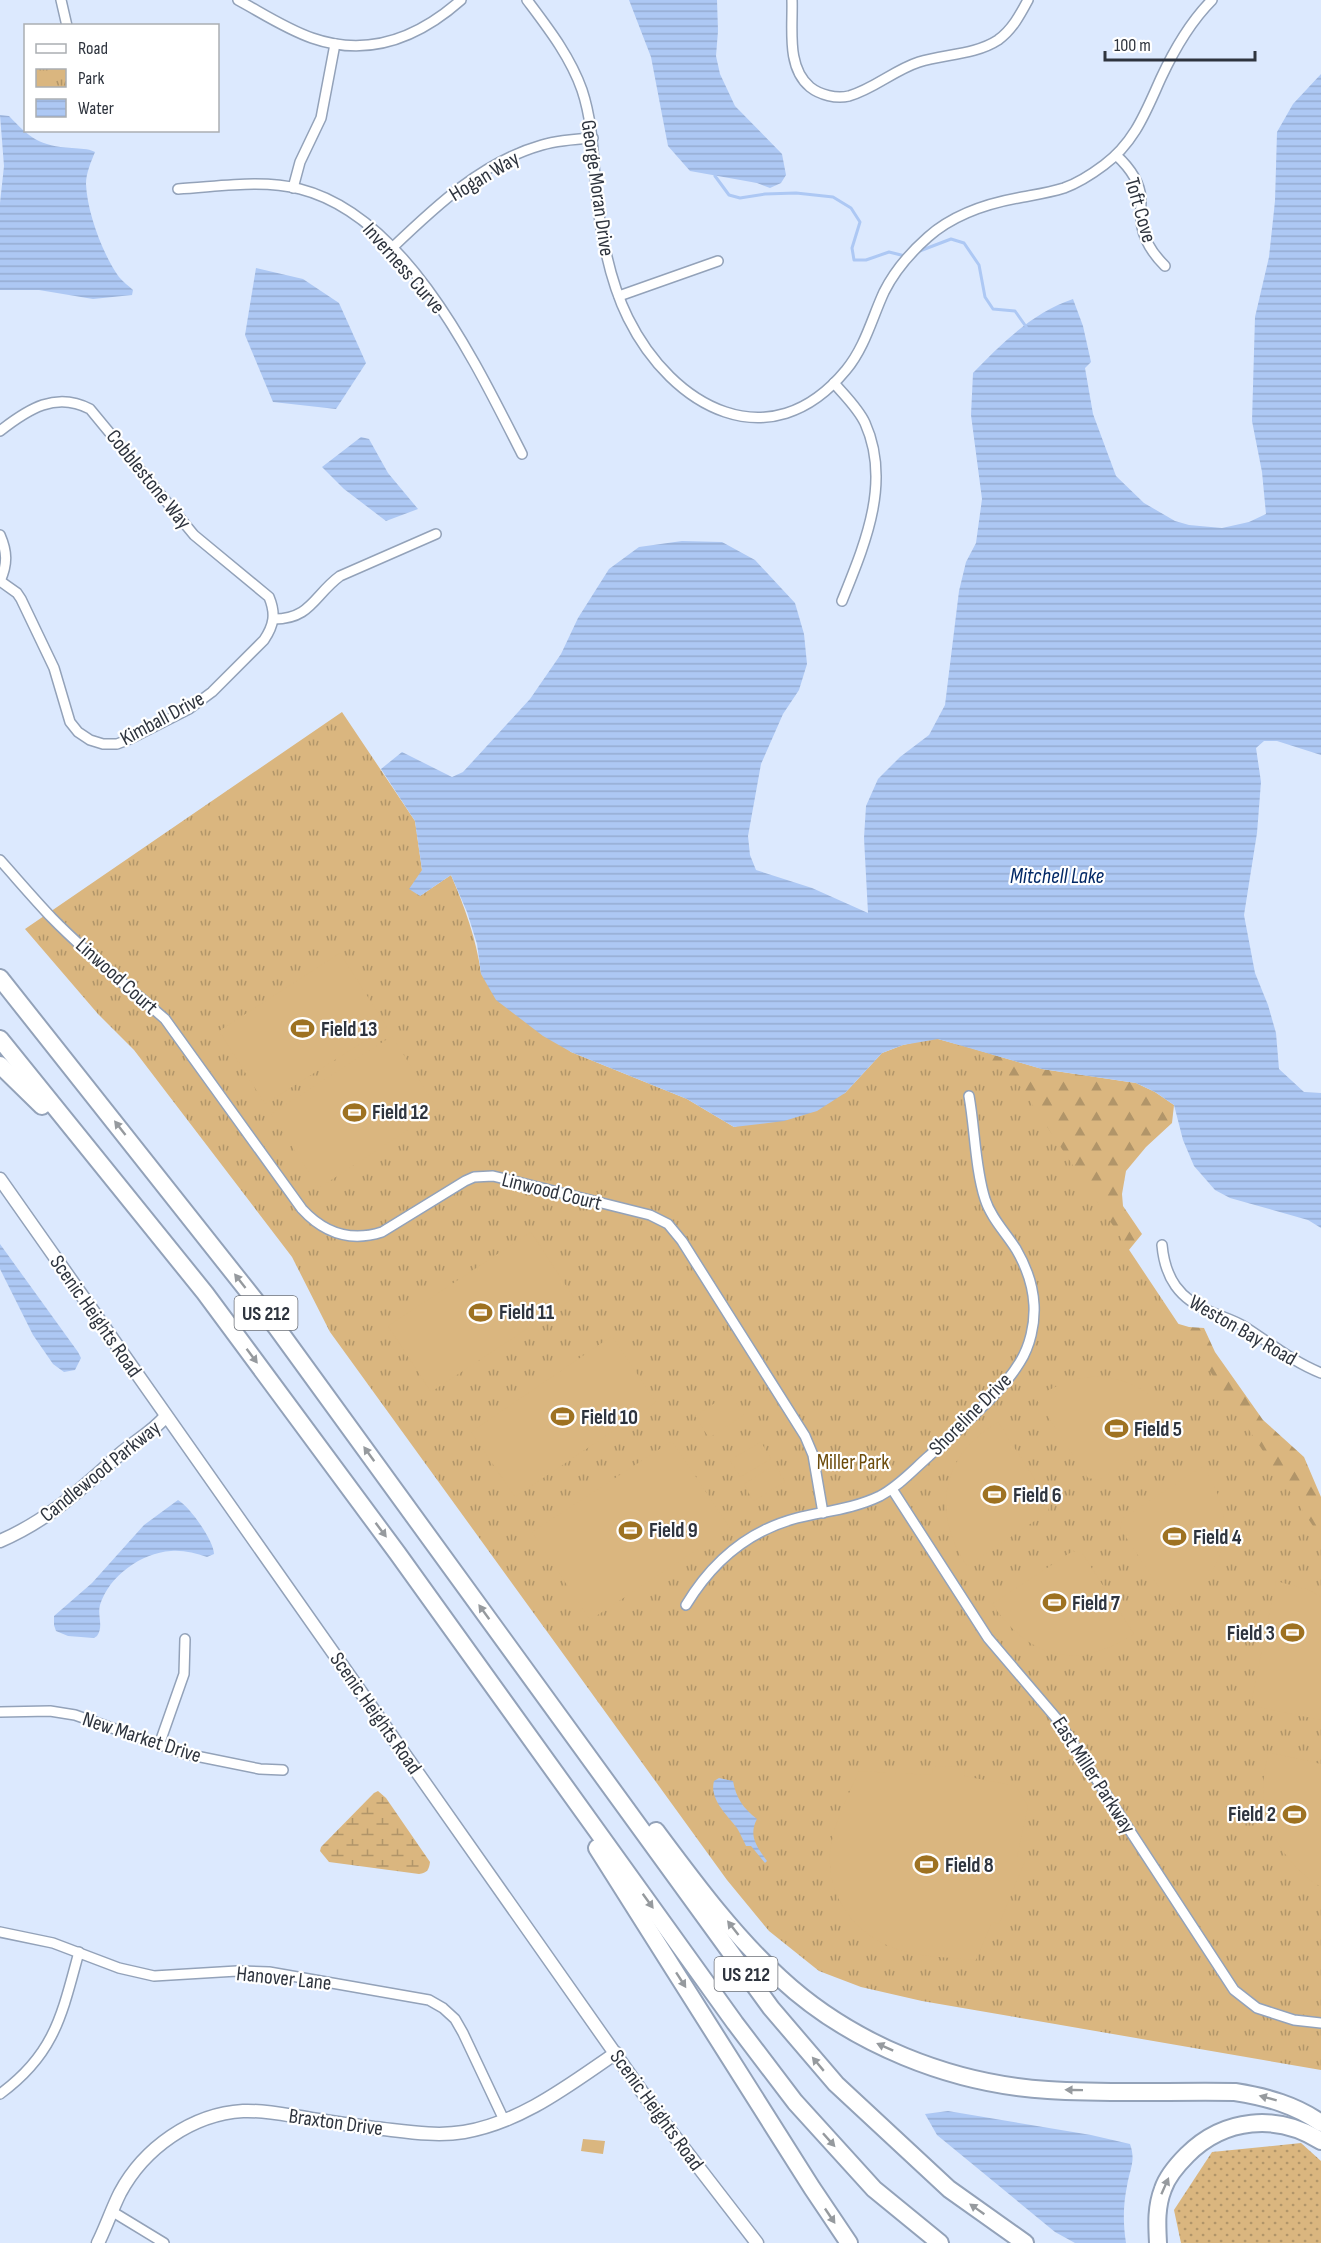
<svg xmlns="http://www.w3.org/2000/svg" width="1321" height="2243" font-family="'Sofia Sans Condensed',sans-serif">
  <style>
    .grass { fill: url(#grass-dots) }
    .forest { fill: url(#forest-firs) }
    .wetland { fill: url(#wetland-marsh) }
    .park { fill: url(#park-tufts) }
    .pitch { fill: #dab67f }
    .water { fill: url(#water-rules) }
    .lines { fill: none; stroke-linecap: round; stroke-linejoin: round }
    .stream { stroke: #adc8f4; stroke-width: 3 }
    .street-casing { stroke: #93a2b9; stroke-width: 12 }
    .secondary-casing { stroke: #93a2b9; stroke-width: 15 }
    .highway-casing { stroke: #93a2b9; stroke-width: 20 }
    .street { stroke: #fff; stroke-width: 9 }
    .secondary { stroke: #fff; stroke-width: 12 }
    .highway { stroke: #fff; stroke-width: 16 }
    .oneway { fill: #969a9e }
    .labels { text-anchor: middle; stroke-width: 4.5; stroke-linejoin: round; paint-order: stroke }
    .shield { fill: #fff; stroke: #6d7178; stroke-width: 1.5 }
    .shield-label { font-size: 20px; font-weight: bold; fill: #2e343e }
    .street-label { font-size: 21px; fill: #2e343e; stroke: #fff }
    .poi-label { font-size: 21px; font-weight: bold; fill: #2e343e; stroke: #fff; text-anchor: start }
    .park-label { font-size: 21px; fill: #6c4b0a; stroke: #fff }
    .water-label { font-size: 22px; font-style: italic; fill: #032966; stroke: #fff }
  </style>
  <defs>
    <pattern id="grass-dots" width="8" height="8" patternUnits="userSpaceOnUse" patternTransform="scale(1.5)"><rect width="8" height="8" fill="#dab67f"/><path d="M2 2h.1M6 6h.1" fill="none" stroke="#b19569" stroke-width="1.8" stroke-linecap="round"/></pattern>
    <pattern id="forest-firs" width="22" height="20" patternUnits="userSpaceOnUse" patternTransform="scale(1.5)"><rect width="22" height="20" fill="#dab67f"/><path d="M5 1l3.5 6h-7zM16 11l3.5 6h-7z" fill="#b19569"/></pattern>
    <pattern id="wetland-marsh" width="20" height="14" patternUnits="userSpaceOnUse" patternTransform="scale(1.5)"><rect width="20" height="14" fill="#dab67f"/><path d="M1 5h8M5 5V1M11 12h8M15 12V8" fill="none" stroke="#b19569"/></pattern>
    <pattern id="park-tufts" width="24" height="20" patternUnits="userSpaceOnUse" patternTransform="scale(1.5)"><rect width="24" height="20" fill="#dab67f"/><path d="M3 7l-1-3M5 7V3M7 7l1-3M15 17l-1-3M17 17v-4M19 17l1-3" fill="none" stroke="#b19569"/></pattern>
    <pattern id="water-rules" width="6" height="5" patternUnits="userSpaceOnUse" patternTransform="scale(1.5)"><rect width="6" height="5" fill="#adc8f4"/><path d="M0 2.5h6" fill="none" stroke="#95acd2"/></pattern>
  </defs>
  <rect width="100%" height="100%" fill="#dce9fe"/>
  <polygon class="grass" points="1301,2143 1321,2161 1321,2243 1181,2243 1174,2210 1212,2152"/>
  <polygon class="forest" points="971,1048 1042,1069 1136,1083 1155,1092 1174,1105 1172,1123 1146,1147 1126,1171 1122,1194 1123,1206 1142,1234 1124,1256 1172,1322 1189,1327 1204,1328 1215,1352 1263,1420 1304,1457 1321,1497 1321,1573 968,1077"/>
  <path class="wetland" d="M 378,1791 L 386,1798 L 430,1862 C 429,1870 427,1873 419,1874 L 329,1862 L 320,1851 L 321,1847 L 374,1793 Z"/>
  <path class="park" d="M 342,712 L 415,821 L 422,870 L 420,896 L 451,875 C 465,908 476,938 481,973 L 571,1052 L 687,1099 L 734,1127 L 845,1093 L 882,1053 L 903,1045 L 929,1039 L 938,1039 L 971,1048 L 1018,1083 L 1321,1538 L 1321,2070 L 922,2001 L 861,1987 L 819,1971 L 769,1931 L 727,1880 L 330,1332 L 292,1257 L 134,1050 L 98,1014 L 25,929 Z"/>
  <g class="pitch">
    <polygon points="340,953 387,1027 265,1104 219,1031"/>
    <polygon points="392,1036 438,1110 319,1188 271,1114"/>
    <polygon points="531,1232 574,1298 431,1392 388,1326"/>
    <polygon points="612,1336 656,1402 515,1497 471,1432"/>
    <path d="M 1098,1376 C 1134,1380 1159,1396 1178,1428 L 1099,1480 L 1088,1478 L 1035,1397 L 1069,1380 Z"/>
    <polygon points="730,1393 744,1415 709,1438 695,1416"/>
    <path d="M 998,1422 L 1050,1503 L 1048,1512 L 967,1566 C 931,1513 941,1455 998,1422 Z"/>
    <polygon points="672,1441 730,1528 590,1620 532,1532"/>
    <polygon points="761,1442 771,1459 740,1477 730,1460"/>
    <polygon points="775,1465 785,1482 753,1501 744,1484"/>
    <path d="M 1203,1466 C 1240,1523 1229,1571 1173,1609 L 1120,1528 L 1122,1519 Z"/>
    <path d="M 1073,1551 L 1082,1553 L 1134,1634 C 1077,1671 1030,1659 992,1604 Z"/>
    <polygon points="1276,1581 1309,1590 1321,1597 1321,1720 1258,1707 1252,1698"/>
    <path d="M 1268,1752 L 1321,1764 L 1321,1887 C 1288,1868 1263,1828 1263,1790 C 1263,1777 1266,1765 1268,1752 Z"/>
    <path d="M 933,1766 L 965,1767 L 964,1776 L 1016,1786 L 1028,1806 L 1017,1857 L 1025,1861 L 999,1924 L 992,1922 L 976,1960 C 952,1958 926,1957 903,1951 C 859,1939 827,1901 830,1854 C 832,1825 848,1797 859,1771 L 932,1775 Z"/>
    <polygon points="583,2139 605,2141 603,2154 581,2151"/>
  </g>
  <g class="water">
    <polygon points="629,0 717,0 718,31 716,56 720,74 735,106 782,154 786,175 781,183 770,188 757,183 690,171 668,146 651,57"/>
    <path d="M 1321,74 L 1321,755 L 1277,741 L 1264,741 L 1256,748 L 1261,782 L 1257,833 L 1244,915 L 1255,973 L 1268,1005 L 1276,1033 L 1279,1069 L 1304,1092 L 1321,1093 L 1321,1228 L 1308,1220 L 1230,1198 L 1215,1190 L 1194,1166 L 1183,1140 L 1174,1105 L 1155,1092 L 1136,1083 L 1042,1069 L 938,1039 L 903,1045 L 882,1053 L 845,1093 L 817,1111 L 784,1121 L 734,1127 L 687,1099 L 571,1052 L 543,1036 L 496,1000 L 481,974 L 477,944 L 467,912 L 451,875 L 420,896 L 409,889 L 422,870 L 415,821 L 381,769 L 402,752 L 452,777 L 463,772 L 530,699 L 561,654 L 578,618 L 609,569 L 639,547 L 682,541 L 722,542 L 755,560 L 795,603 L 804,634 L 807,664 L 799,690 L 783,714 L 761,764 L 748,836 L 750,855 L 756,870 L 812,888 L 868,913 L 864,838 L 866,806 L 878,779 L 900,757 L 929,735 L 945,705 L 959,591 L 966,562 L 976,543 L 982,499 L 971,415 L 973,373 C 1002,343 1032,313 1073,299 L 1083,326 L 1091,362 L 1085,368 L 1093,414 L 1116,476 L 1144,503 L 1175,521 L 1189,525 L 1222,528 L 1249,522 L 1266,514 L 1262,472 L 1252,421 L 1255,317 L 1269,257 L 1275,201 L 1277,132 L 1293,104 Z"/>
    <path d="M 0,115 L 9,116 C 30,138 39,146 72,148 C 81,149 87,148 95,152 C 91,162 86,173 86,184 C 87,212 103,255 119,277 C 123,282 129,286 133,290 L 132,295 L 93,299 L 39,290 L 0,290 L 0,203 L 4,166 Z"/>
    <polygon points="256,268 303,279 339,303 366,363 336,409 273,402 245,335"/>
    <polygon points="361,437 369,439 388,473 418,509 386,521 344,489 322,467"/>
    <polygon points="0,1244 78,1352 81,1358 75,1370 64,1372 53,1364 33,1335 0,1269"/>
    <path d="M 178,1500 C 190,1507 214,1541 214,1554 L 207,1557 C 195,1553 183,1550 171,1551 C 141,1553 109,1576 100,1605 C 97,1616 104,1626 97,1636 L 94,1638 L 68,1636 L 56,1631 L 54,1625 L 54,1616 L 92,1583 L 144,1525 Z"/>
    <path d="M 719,1778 L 733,1781 C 736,1798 743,1808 757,1819 C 748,1836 757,1847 767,1861 L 765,1863 L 751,1846 L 746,1846 C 743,1840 740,1833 737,1828 C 727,1815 709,1799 714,1781 Z"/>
    <path d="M 948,2111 L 1091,2135 L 1130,2144 C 1136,2161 1130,2168 1127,2186 C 1123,2205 1123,2224 1126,2243 L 1075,2243 L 1055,2232 L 937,2135 L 925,2114 Z"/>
  </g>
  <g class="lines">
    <g class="stream">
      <polyline points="715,176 729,195 740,198 765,194 796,193 833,197 851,208 860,222 852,248 854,260 866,260 889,252 905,256"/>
      <polyline points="917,252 951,239 964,243 979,265 985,297 993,309 1015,311 1027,328"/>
    </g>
    <defs>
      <g id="street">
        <polyline points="61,0 67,26"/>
        <path d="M 238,0 C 262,13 286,29 312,38 C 369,58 418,38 461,0"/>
        <path d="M 527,0 C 548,28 570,56 582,90 C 594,126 593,163 597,200 C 602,240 610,282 628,318 C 672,407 770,462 846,370 C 865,347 872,318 884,292 C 894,272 911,252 928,237 C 953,215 985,204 1018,198 C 1033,195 1048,193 1064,188 C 1078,183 1092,174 1104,165 C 1135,142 1146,111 1161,78 C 1174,50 1190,22 1212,0"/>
        <path d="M 792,0 C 793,28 786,67 810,87 C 820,95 836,99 849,96 C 874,89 894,70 919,62 C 944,54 975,55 998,40 C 1012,30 1020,15 1028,0"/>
        <path d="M 1116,155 C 1128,166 1140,181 1141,199 C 1141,208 1140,218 1142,227 C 1145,243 1154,255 1165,266"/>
        <polyline points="293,188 300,162 321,118 335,44"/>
        <path d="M 178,189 C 217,187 261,179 300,189 C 407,216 476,364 522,454"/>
        <path d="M 392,248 C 436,206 482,162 542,145 C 559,140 576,139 593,138"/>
        <polyline points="619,296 718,261"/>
        <path d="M 834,383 C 845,396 858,408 865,423 C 892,483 864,546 842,601"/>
        <path d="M 0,431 C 28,409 56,391 90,409 L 194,535 L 269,597 C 276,614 274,625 264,640 L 212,692 L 189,709 L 130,739 L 117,744 L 103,744 L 90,740 L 78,732 L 70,722 L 54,668 L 21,599 L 17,593 L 0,581"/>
        <path d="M 0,535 C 7,551 8,564 0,581"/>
        <path d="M 274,619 C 311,619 314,595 340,576 L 436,534"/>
        <path d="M 0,860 C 17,879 34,899 52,918 C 87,954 127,986 165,1019 L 302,1209 C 324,1233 351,1242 382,1232 L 465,1181 L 474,1177 L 493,1176 L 650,1215 L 668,1224 L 682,1241 L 805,1436 L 813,1455 L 823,1513"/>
        <path d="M 1162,1245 C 1165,1278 1179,1299 1211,1312 C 1222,1317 1234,1320 1245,1327 C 1270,1343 1293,1362 1321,1373"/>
        <polyline points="892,1489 988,1638 1057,1719 1234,1990 1257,2008 1294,2020 1321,2023"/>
        <path d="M 686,1605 C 712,1562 747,1531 797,1518 C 826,1511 853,1509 880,1496 C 899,1486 913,1470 929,1456 C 958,1429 1000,1395 1020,1362 C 1030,1346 1035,1324 1034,1305 C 1033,1286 1026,1266 1016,1249 C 1006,1233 991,1218 985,1199 C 975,1168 975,1129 969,1096"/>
        <polyline points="0,1712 50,1711 75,1715 186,1754 260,1769 283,1770"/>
        <polyline points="159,1745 184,1674 185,1639"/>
        <polyline points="0,1932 53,1943 119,1968 154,1976 237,1971 269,1972 429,2000 443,2008 455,2019 463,2033 504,2120"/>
        <path d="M 0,2094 C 55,2054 62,2014 79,1952"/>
        <polyline points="113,2212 164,2243"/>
      </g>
      <g id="secondary">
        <polyline points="0,1179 659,2116 757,2243"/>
        <path d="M 0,1541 C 49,1520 81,1489 120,1454 C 135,1441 153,1432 166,1416"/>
        <path d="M 98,2243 C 106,2227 112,2209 120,2193 C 144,2148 192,2114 243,2111 C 265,2110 286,2115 306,2118 C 329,2122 351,2125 374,2128 C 403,2131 435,2137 464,2132 C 522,2122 569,2085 616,2053"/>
      </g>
      <g id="highway">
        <polyline points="0,978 277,1328 771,2008 836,2084 949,2189 1025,2243"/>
        <polyline points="0,1039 205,1293 245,1347 398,1554 735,2023 795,2102 874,2189 940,2243"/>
        <polyline points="0,1065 42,1106"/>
        <path d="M 656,1831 C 694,1882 733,1935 780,1978 C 851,2044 951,2084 1048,2090 C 1110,2094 1173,2091 1235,2092 C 1267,2097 1295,2105 1321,2123"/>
        <polyline points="597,1848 812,2188 849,2243"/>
        <path d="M 1158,2243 C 1157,2224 1156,2207 1163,2189 C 1167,2177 1178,2164 1187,2155 C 1224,2118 1277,2113 1321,2141"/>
      </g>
    </defs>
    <use href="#street" class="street-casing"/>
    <use href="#secondary" class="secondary-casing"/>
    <use href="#highway" class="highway-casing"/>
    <use href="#street" class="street"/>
    <use href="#secondary" class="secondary"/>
    <use href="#highway" class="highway"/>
  </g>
  <defs><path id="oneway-solid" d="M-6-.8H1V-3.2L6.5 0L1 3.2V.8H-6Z" transform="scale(1.5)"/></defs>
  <g class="oneway">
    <use href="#oneway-solid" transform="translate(120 1128) rotate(-128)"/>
    <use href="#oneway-solid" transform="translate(240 1281) rotate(-128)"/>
    <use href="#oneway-solid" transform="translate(252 1356) rotate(53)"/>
    <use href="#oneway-solid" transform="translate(369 1454) rotate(-126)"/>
    <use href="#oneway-solid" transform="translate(381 1530) rotate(53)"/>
    <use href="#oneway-solid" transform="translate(484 1612) rotate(-126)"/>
    <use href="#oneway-solid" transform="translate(648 1901) rotate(54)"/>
    <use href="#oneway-solid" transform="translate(733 1928) rotate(-128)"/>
    <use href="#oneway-solid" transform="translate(681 1980) rotate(57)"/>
    <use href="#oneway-solid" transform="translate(885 2047) rotate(-156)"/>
    <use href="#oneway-solid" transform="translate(818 2064) rotate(-130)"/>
    <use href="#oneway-solid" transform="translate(1074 2090) rotate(-179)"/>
    <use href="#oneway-solid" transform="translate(1268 2098) rotate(-165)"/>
    <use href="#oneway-solid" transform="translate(829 2140) rotate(48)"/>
    <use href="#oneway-solid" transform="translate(1165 2186) rotate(-66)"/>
    <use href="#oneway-solid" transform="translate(977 2209) rotate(-145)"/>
    <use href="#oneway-solid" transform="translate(830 2216) rotate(56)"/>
  </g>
  <defs>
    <symbol id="stadium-bare" viewBox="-9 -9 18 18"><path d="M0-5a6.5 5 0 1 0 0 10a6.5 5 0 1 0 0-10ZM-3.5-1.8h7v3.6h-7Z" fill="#9e7222" stroke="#fff" stroke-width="2.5" paint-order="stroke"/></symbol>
  </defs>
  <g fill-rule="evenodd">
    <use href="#stadium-bare" x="286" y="1012" width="33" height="33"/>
    <use href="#stadium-bare" x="338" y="1096" width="33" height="33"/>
    <use href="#stadium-bare" x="464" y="1296" width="33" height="33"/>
    <use href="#stadium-bare" x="546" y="1400" width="33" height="33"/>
    <use href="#stadium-bare" x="1100" y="1412" width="33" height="33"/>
    <use href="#stadium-bare" x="978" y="1478" width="33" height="33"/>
    <use href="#stadium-bare" x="614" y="1514" width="33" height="33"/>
    <use href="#stadium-bare" x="1158" y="1520" width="33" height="33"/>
    <use href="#stadium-bare" x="1038" y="1586" width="33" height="33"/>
    <use href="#stadium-bare" x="1276" y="1616" width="33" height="33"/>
    <use href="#stadium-bare" x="1278" y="1798" width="33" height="33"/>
    <use href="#stadium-bare" x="910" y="1848" width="33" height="33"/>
  </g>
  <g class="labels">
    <g class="shield">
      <rect x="234.5" y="1296" width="63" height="34" rx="4.5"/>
      <rect x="714.5" y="1957" width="63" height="34" rx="4.5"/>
    </g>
    <g class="shield-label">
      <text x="266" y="1320">US 212</text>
      <text x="746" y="1981">US 212</text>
    </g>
    <g class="street-label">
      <text transform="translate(484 176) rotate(-31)" y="7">Hogan Way</text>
      <text transform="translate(598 188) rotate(82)" y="7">George Moran Drive</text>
      <text transform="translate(1141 210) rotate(74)" y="7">Toft Cove</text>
      <text transform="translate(404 268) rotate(49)" y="7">Inverness Curve</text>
      <text transform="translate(149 479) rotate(51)" y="7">Cobblestone Way</text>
      <text transform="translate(162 718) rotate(-28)" y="7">Kimball Drive</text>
      <text transform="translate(117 976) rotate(42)" y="7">Linwood Court</text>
      <text transform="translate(552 1191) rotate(14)" y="7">Linwood Court</text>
      <text transform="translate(96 1316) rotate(55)" y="7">Scenic Heights Road</text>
      <text transform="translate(1243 1330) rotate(30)" y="7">Weston Bay Road</text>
      <text transform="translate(970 1414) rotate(-45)" y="7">Shoreline Drive</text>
      <text transform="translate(100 1471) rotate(-39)" y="7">Candlewood Parkway</text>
      <text transform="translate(376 1713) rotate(55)" y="7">Scenic Heights Road</text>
      <text transform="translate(142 1737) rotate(18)" y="7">New Market Drive</text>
      <text transform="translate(1094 1775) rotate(57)" y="7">East Miller Parkway</text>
      <text transform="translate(284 1978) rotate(6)" y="7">Hanover Lane</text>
      <text transform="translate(657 2110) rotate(54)" y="7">Scenic Heights Road</text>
      <text transform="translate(336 2122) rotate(8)" y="7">Braxton Drive</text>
    </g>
    <g class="poi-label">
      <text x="321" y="1036">Field 13</text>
      <text x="372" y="1119">Field 12</text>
      <text x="499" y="1319">Field 11</text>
      <text x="581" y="1424">Field 10</text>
      <text x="1134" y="1436">Field 5</text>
      <text x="1013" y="1502">Field 6</text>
      <text x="649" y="1537">Field 9</text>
      <text x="1193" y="1544">Field 4</text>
      <text x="1072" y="1610">Field 7</text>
      <text x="1275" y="1640" text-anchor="end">Field 3</text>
      <text x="1276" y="1821" text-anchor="end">Field 2</text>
      <text x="945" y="1872">Field 8</text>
    </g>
    <g class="park-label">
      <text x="853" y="1469">Miller Park</text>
    </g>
    <g class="water-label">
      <text x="1057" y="883">Mitchell Lake</text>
    </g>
  </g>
  <rect x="24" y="24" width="195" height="108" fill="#ffffff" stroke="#abaeb2" stroke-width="1.5"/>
  <rect x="36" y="44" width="30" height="9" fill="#ffffff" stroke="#abaeb2" stroke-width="1.5"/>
  <text x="78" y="54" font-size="18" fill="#2e343e">Road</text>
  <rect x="36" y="69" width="30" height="18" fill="url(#park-tufts)" stroke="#abaeb2" stroke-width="1.5"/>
  <text x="78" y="84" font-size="18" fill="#2e343e">Park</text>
  <rect x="36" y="99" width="30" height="18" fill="url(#water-rules)" stroke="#abaeb2" stroke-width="1.5"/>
  <text x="78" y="114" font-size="18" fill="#2e343e">Water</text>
  <path d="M1105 51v9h150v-9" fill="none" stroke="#2e343e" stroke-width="3"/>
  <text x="1114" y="51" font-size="18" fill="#2e343e" stroke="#ffffff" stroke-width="4.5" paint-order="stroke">100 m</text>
</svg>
